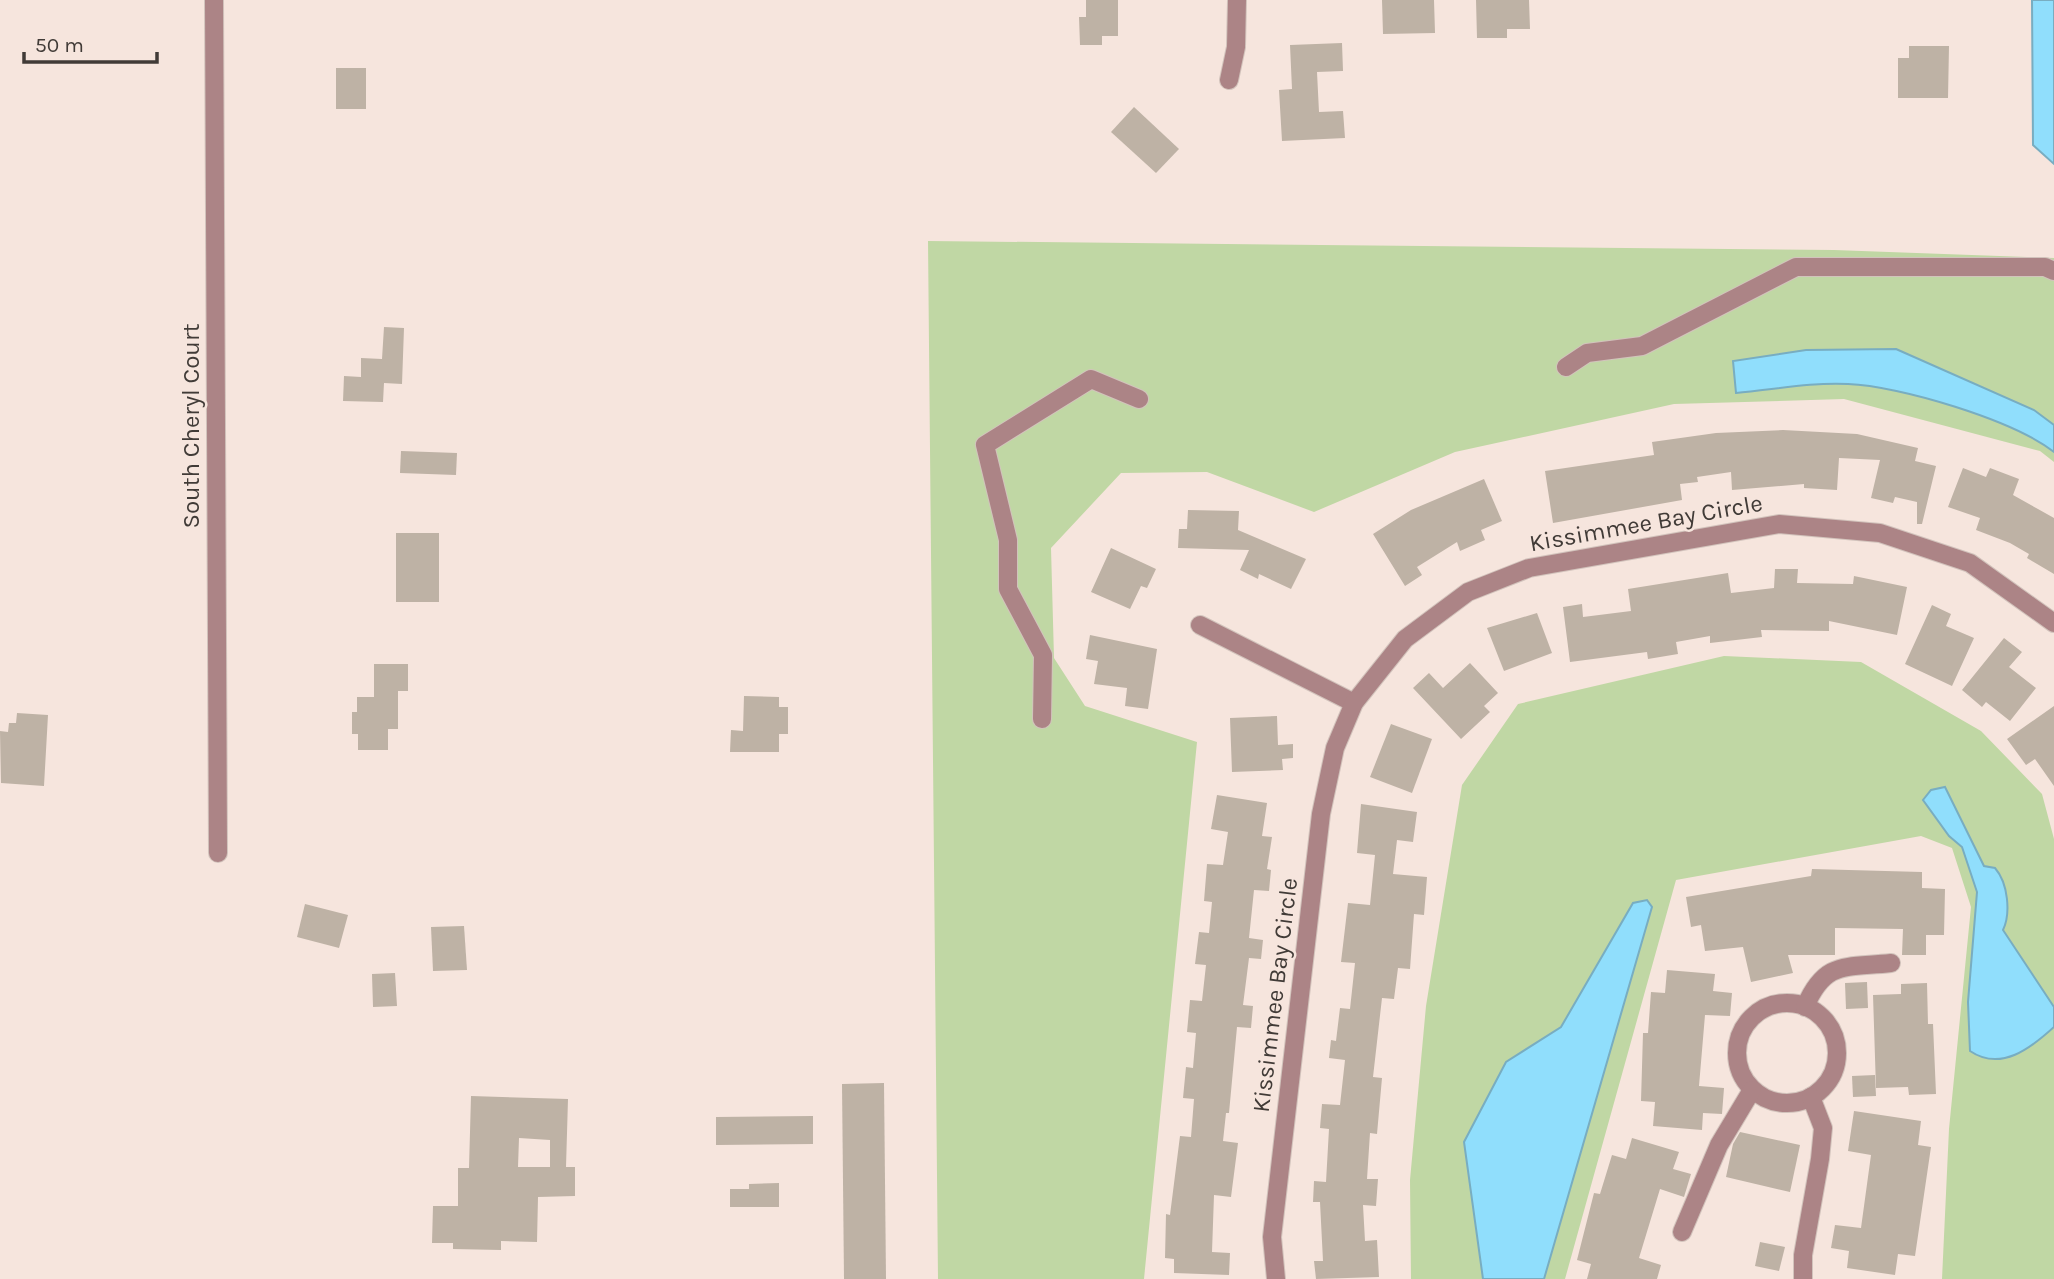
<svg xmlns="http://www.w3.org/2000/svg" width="2054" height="1279" font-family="Karla,sans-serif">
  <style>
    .green { fill: #c0d7a4 }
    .water { fill: #90defc; stroke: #78adc1; stroke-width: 2 }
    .building { fill: #beb2a5; fill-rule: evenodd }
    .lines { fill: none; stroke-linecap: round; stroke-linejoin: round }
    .minor-casing { stroke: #d2c3bc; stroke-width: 20 }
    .minor { stroke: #ac8486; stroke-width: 18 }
    .labels { text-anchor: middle; stroke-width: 5; stroke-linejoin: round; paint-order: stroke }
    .street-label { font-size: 24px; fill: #413b37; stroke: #f6e5dd }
  </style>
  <rect width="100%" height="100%" fill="#f6e5dd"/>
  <g class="green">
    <polygon points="928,241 1834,250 2054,258 2054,462 2040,451 1844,399 1674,404 1455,452 1314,512 1207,472 1121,473 1051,548 1054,658 1085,706 1197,742 1144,1279 938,1279"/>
    <polygon points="1724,656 1861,662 1981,731 2042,794 2054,839 2054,1279 1942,1279 1949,1129 1971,907 1952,848 1921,836 1676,880 1565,1279 1411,1279 1410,1180 1426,1006 1462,785 1518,704"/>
  </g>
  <g class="water">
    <polygon points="2032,0 2054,0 2054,164 2033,145"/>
    <path d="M 1896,349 L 2034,410 L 2054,425 L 2054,452 C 2013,420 1900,386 1848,384 C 1811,382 1772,390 1736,393 L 1733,361 L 1806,350 Z"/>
    <path d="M 1945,787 L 1984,866 L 1995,868 C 2008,883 2011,913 2003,930 L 2054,1007 L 2054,1027 C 2031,1048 2001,1072 1970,1051 L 1968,1002 L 1977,892 L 1962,847 L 1949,836 L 1923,800 L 1931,790 Z"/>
    <polygon points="1647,900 1652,907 1544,1279 1483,1279 1464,1142 1506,1062 1561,1027 1633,903"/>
  </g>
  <g class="building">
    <polygon points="1086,0 1118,0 1118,36 1102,36 1102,45 1080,45 1079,17 1086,17"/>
    <polygon points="1382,0 1434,0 1435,33 1383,34"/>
    <polygon points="1476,0 1529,0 1530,29 1507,29 1507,38 1477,38"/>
    <polygon points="1342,43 1343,71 1317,72 1319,112 1343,111 1345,138 1282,141 1279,90 1292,89 1290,45"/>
    <polygon points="1909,46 1949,46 1948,98 1898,98 1898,58 1909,58"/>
    <rect x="336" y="68" width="30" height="41"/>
    <polygon points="1134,107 1179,149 1156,173 1111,132"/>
    <polygon points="384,327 404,328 402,384 384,383 383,402 343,401 344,376 361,377 361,358 382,359"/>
    <polygon points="1783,430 1857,434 1918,448 1915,461 1936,466 1922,524 1917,524 1917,502 1895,497 1893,503 1871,498 1880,460 1839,458 1837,490 1804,488 1804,484 1732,490 1731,472 1697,477 1698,482 1680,484 1682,500 1553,523 1545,471 1654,455 1652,442 1716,433"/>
    <polygon points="401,451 457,453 456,475 400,473"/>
    <polygon points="1963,468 1986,477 1990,468 2019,479 2013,495 2054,518 2054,574 2027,558 2029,554 2010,543 1976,530 1980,518 1948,507"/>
    <polygon points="1484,479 1502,521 1481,530 1485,540 1460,551 1457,542 1417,567 1422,575 1405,586 1373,534 1411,510"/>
    <polygon points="1188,510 1239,511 1238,530 1306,559 1291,589 1259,574 1258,579 1240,570 1249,550 1178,548 1179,529 1187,529"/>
    <rect x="396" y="533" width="43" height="69"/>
    <polygon points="1111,548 1156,569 1147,588 1141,586 1130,609 1091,592"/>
    <polygon points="1775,569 1798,569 1797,583 1853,584 1854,576 1907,587 1897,635 1829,621 1829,631 1761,630 1762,637 1710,643 1710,636 1676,642 1678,654 1648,659 1647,652 1570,662 1563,607 1582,604 1583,617 1631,611 1628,589 1728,573 1731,593 1774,588"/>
    <polygon points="1932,605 1951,614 1946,626 1974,638 1952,686 1905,664"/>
    <polygon points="1537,613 1552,653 1504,671 1487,628"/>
    <polygon points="1090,635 1157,649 1148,709 1125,706 1127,688 1094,684 1098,661 1086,659"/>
    <polygon points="2004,638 2022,652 2009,667 2036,688 2010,721 1986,702 1982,707 1962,690"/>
    <polygon points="1470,663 1498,693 1484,706 1490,712 1461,739 1413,688 1429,673 1443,688"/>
    <polygon points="374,664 408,664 408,691 398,691 398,729 388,729 388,750 358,750 358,734 352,734 352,712 357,712 357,697 374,697"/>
    <polygon points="744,696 779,697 779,707 788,707 788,734 779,734 779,752 730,752 731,730 743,731"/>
    <polygon points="2054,706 2054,786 2035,759 2026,765 2007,739"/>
    <polygon points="17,713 48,715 44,786 1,783 0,731 8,732 9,723 16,723"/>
    <polygon points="1277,716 1278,745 1293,744 1293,758 1282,759 1283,770 1232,772 1230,718"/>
    <polygon points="1391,724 1432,739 1412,793 1370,777"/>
    <polygon points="1217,795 1267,803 1262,836 1272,837 1267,869 1271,870 1269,891 1254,890 1249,938 1263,940 1261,959 1249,958 1243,1005 1253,1006 1251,1028 1237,1027 1229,1113 1226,1113 1223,1141 1238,1143 1231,1197 1214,1195 1212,1252 1230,1253 1229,1275 1174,1273 1174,1259 1165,1258 1166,1214 1170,1215 1180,1136 1191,1137 1194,1099 1183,1098 1186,1067 1193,1068 1196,1033 1187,1032 1190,1000 1202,1001 1206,965 1195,964 1199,932 1209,933 1212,902 1204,901 1207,864 1223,865 1228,832 1211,829"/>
    <polygon points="1361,804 1417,812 1413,842 1397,840 1393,874 1427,877 1424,915 1414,914 1410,969 1398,968 1394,999 1382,998 1373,1077 1382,1078 1377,1134 1370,1133 1367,1179 1378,1179 1376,1206 1363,1205 1365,1241 1377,1240 1379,1277 1316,1279 1314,1261 1323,1261 1320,1202 1313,1202 1314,1181 1326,1182 1329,1129 1320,1128 1322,1104 1340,1105 1345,1060 1329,1058 1331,1040 1336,1041 1340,1008 1350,1009 1355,963 1341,962 1348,903 1370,905 1375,855 1357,853"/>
    <polygon points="1812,869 1922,872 1922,888 1945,889 1944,935 1926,935 1926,955 1902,955 1903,929 1835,928 1835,955 1788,955 1793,973 1751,982 1743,947 1705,951 1701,925 1691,927 1686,897 1811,876"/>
    <polygon points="305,904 348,915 339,948 297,937"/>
    <polygon points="464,926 467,970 433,971 431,927"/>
    <polygon points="1667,970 1715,974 1713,991 1732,993 1730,1016 1705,1015 1699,1086 1724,1088 1722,1114 1703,1113 1702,1130 1653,1126 1655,1102 1641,1101 1643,1033 1648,1033 1651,992 1665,993"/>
    <polygon points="395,973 397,1006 373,1007 372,974"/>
    <polygon points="1867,982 1868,1008 1846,1009 1845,983"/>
    <polygon points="1927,983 1928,1024 1933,1024 1936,1094 1909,1095 1908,1087 1876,1088 1873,995 1901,994 1901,984"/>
    <polygon points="1875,1075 1876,1096 1853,1097 1852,1076"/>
    <polygon points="884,1083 886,1279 844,1279 842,1084"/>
    <path d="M 471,1096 L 568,1099 L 566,1167 L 575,1167 L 575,1196 L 538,1197 L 537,1242 L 501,1241 L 501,1250 L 453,1249 L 453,1243 L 432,1243 L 433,1206 L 458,1206 L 458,1168 L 469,1168 ZM 519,1138 L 550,1140 L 550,1167 L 518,1167 Z"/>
    <polygon points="1854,1111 1921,1121 1918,1145 1931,1147 1915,1256 1898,1254 1895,1275 1847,1268 1849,1251 1831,1248 1835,1225 1861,1228 1871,1155 1848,1151"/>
    <polygon points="813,1116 813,1144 716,1145 716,1117"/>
    <polygon points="1740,1132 1800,1145 1790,1192 1726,1177 1733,1144"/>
    <polygon points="1632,1138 1679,1152 1673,1169 1691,1174 1684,1197 1660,1189 1639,1258 1661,1265 1657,1279 1587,1279 1591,1264 1577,1260 1594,1193 1600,1194 1612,1155 1626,1159"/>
    <polygon points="779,1183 779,1207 730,1207 730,1189 749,1189 749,1184"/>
    <polygon points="1760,1242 1785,1247 1779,1271 1755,1266"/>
  </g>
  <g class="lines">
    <defs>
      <g id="minor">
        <polyline points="214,0 218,853"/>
        <polyline points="1229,80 1236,47 1237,0"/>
        <polyline points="1566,367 1587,353 1642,346 1796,267 2045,267 2054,271"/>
        <polyline points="1200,625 1354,703"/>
        <polyline points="1042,719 1043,655 1008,589 1008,540 985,445 1091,379 1139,399"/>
        <circle cx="1787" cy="1053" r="50"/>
        <path d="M 1805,1007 C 1825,960 1845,968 1891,963"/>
        <polyline points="1682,1232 1719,1145 1752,1090"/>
        <polyline points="1276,1279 1272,1237 1321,814 1335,748 1354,703 1405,639 1468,592 1529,568 1779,524 1880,533 1970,563 2054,623"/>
        <polyline points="1803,1279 1803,1255 1820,1159 1823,1128 1811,1097"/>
      </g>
    </defs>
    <use href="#minor" class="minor-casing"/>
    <use href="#minor" class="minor"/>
  </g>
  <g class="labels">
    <g class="street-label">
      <text transform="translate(191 426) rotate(-90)" y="8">South Cheryl Court</text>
      <text transform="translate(1646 523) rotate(-10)" y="8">Kissimmee Bay Circle</text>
      <text transform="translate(1275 995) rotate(-83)" y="8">Kissimmee Bay Circle</text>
    </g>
  </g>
  <path d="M24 52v10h133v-10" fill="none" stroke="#413b37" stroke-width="3.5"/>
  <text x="35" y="52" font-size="21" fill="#413b37" stroke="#f6e5dd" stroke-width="5" paint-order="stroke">50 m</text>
</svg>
